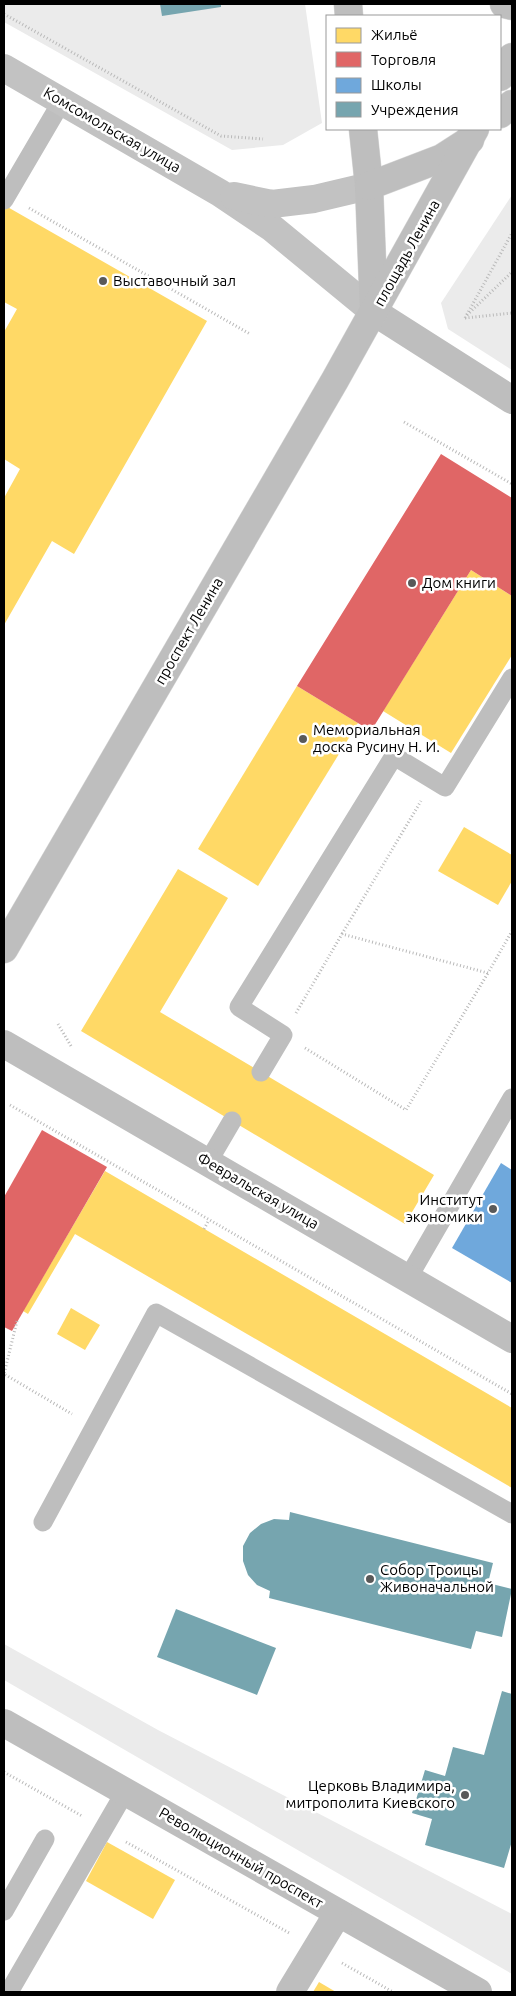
<svg xmlns="http://www.w3.org/2000/svg" width="516" height="1996" font-family="Ubuntu,sans-serif">
  <style>
    .green { fill: #ebebeb }
    .homes { fill: #ffd966 }
    .shops { fill: #e06666 }
    .schools { fill: #6fa8dc }
    .public { fill: #76a5af }
    .lines { fill: none; stroke-linecap: round; stroke-linejoin: round }
    .primary-casing { stroke: #dbdbdb; stroke-width: 29 }
    .path { stroke: #b9b9b9; stroke-width: 3; stroke-dasharray: 1 2.5; stroke-linecap: butt }
    .service { stroke: #bebebe; stroke-width: 19 }
    .minor { stroke: #bebebe; stroke-width: 28 }
    .secondary { stroke: #c2c2c2; stroke-width: 28 }
    .primary { stroke: #bebebe; stroke-width: 28 }
    .poi-dot { fill: #595959; stroke: #fff; stroke-width: 2 }
    .labels { text-anchor: middle; stroke-width: 5; stroke-linejoin: round; paint-order: stroke }
    .street-label { font-size: 15px; fill: #000; stroke: #fff }
    .poi-label { font-size: 15px; fill: #000; stroke: #fff; text-anchor: start }
  </style>
  <rect width="100%" height="100%" fill="#fff"/>
  <g class="green">
    <polygon points="4,4 305,4 322,123 283,145 232,150 4,22"/>
    <polygon points="512,195 512,370 448,329 441,303"/>
    <polygon points="4,1644 158,1730 512,1914 512,1974 4,1680"/>
  </g>
  <g class="homes">
    <polygon points="4,205 207,321 74,554 52,541 4,625 4,498 20,469 4,459 4,332 17,309 4,302"/>
    <polygon points="471,570 512,596 512,655 451,753 383,711"/>
    <polygon points="297,686 358,723 258,886 198,849"/>
    <polygon points="464,827 512,855 512,881 498,905 438,871"/>
    <polygon points="178,869 228,898 160,1012 434,1175 405,1224 81,1031"/>
    <polygon points="105,1171 512,1408 512,1488 75,1234 28,1314 23,1311"/>
    <polygon points="71,1308 100,1325 85,1350 57,1334"/>
    <polygon points="107,1842 175,1880 153,1919 86,1881"/>
    <polygon points="319,1982 336,1992 313,1992"/>
  </g>
  <g class="shops">
    <polygon points="441,454 512,498 512,596 471,570 371,731 297,686"/>
    <polygon points="42,1130 107,1167 12,1331 4,1327 4,1197"/>
  </g>
  <polygon class="schools" points="501,1163 512,1170 512,1283 452,1248"/>
  <g class="public">
    <polygon points="160,4 221,4 221,7 162,16"/>
    <polygon points="290,1512 493,1563 488,1583 512,1589 502,1637 476,1631 471,1649 269,1598 270,1591 257,1585 248,1575 243,1561 243,1546 250,1533 261,1524 274,1519 289,1520"/>
    <polygon points="176,1609 276,1648 257,1695 157,1657"/>
    <polygon points="502,1691 512,1694 512,1841 504,1868 425,1845 432,1819 412,1813 425,1770 445,1776 453,1747 484,1755"/>
  </g>
  <g class="lines">
    <defs>
      <g id="primary">
        <polyline points="348,4 349,16"/>
        <polyline points="504,4 512,6"/>
        <polyline points="500,77 512,57"/>
        <polyline points="500,114 512,104"/>
        <polyline points="363,129 369,186 374,312"/>
        <polyline points="369,186 442,158 470,140"/>
        <polyline points="4,949 335,380 475,129"/>
      </g>
    </defs>
    <use href="#primary" class="primary-casing"/>
    <g class="path">
      <polyline points="4,14 221,136 263,139"/>
      <polyline points="29,208 250,334"/>
      <polyline points="467,315 512,272"/>
      <polyline points="465,318 512,233"/>
      <polyline points="465,318 512,313"/>
      <polyline points="404,422 512,484"/>
      <polyline points="342,934 421,801"/>
      <polyline points="296,1013 342,934 488,973 512,931"/>
      <polyline points="58,1024 71,1046"/>
      <polyline points="305,1048 406,1110 488,973"/>
      <polyline points="10,1105 512,1394"/>
      <polyline points="204,1229 209,1220"/>
      <polyline points="17,1321 4,1374 72,1414"/>
      <polyline points="4,1772 82,1816"/>
      <polyline points="126,1842 291,1934"/>
      <polyline points="342,1963 393,1992"/>
    </g>
    <g class="service">
      <polyline points="4,200 62,101"/>
      <polyline points="261,1072 283,1035 239,1007 394,756 445,787 512,678"/>
      <polyline points="208,1162 232,1121"/>
      <polyline points="408,1278 512,1098"/>
      <polyline points="43,1522 156,1313 512,1514"/>
      <polyline points="4,1911 45,1839"/>
      <polyline points="9,1992 125,1792"/>
    </g>
    <g class="minor">
      <polyline points="374,312 512,400"/>
      <polyline points="4,1044 512,1339"/>
      <polyline points="4,1723 478,1992"/>
      <polyline points="290,1992 338,1913"/>
    </g>
    <g class="secondary">
      <polyline points="4,68 220,193 272,228 374,312"/>
      <polyline points="234,196 272,204 314,199 369,186"/>
    </g>
    <use href="#primary" class="primary"/>
  </g>
  <g class="poi-dot">
    <circle cx="103" cy="281" r="5"/>
    <circle cx="412" cy="583" r="5"/>
    <circle cx="303" cy="739" r="5"/>
    <circle cx="493" cy="1209" r="5"/>
    <circle cx="370" cy="1579" r="5"/>
    <circle cx="465" cy="1795" r="5"/>
  </g>
  <g class="labels">
    <g class="street-label">
      <text transform="translate(112 130) rotate(30)" y="5">Комсомольская улица</text>
      <text transform="translate(407 253) rotate(-61)" y="5">площадь Ленина</text>
      <text transform="translate(189 631) rotate(-60)" y="5">проспект Ленина</text>
      <text transform="translate(258 1191) rotate(30)" y="5">Февральская улица</text>
      <text transform="translate(241 1858) rotate(30)" y="5">Революционный проспект</text>
    </g>
    <g class="poi-label">
      <text x="113" y="286">Выставочный зал</text>
      <text x="422" y="588">Дом книги</text>
      <text x="313" y="735">Мемориальная<tspan x="313" dy="17">доска Русину Н. И.</tspan></text>
      <text x="483" y="1205" text-anchor="end">Институт<tspan x="483" dy="17">экономики</tspan></text>
      <text x="380" y="1575">Собор Троицы<tspan x="380" dy="17">Живоначальной</tspan></text>
      <text x="455" y="1791" text-anchor="end">Церковь Владимира,<tspan x="455" dy="17">митрополита Киевского</tspan></text>
    </g>
  </g>
  <rect width="516" height="1996" fill="none" stroke="#000000" stroke-width="10"/>
  <rect x="326" y="15" width="175" height="115" fill="#ffffff" stroke="#999999"/>
  <rect x="336" y="28" width="25" height="15" fill="#ffd966" stroke="#999999"/>
  <text x="371" y="40" font-size="15" fill="#000000">Жильё</text>
  <rect x="336" y="52" width="25" height="15" fill="#e06666" stroke="#999999"/>
  <text x="371" y="65" font-size="15" fill="#000000">Торговля</text>
  <rect x="336" y="78" width="25" height="15" fill="#6fa8dc" stroke="#999999"/>
  <text x="371" y="90" font-size="15" fill="#000000">Школы</text>
  <rect x="336" y="102" width="25" height="15" fill="#76a5af" stroke="#999999"/>
  <text x="371" y="115" font-size="15" fill="#000000">Учреждения</text>
</svg>
